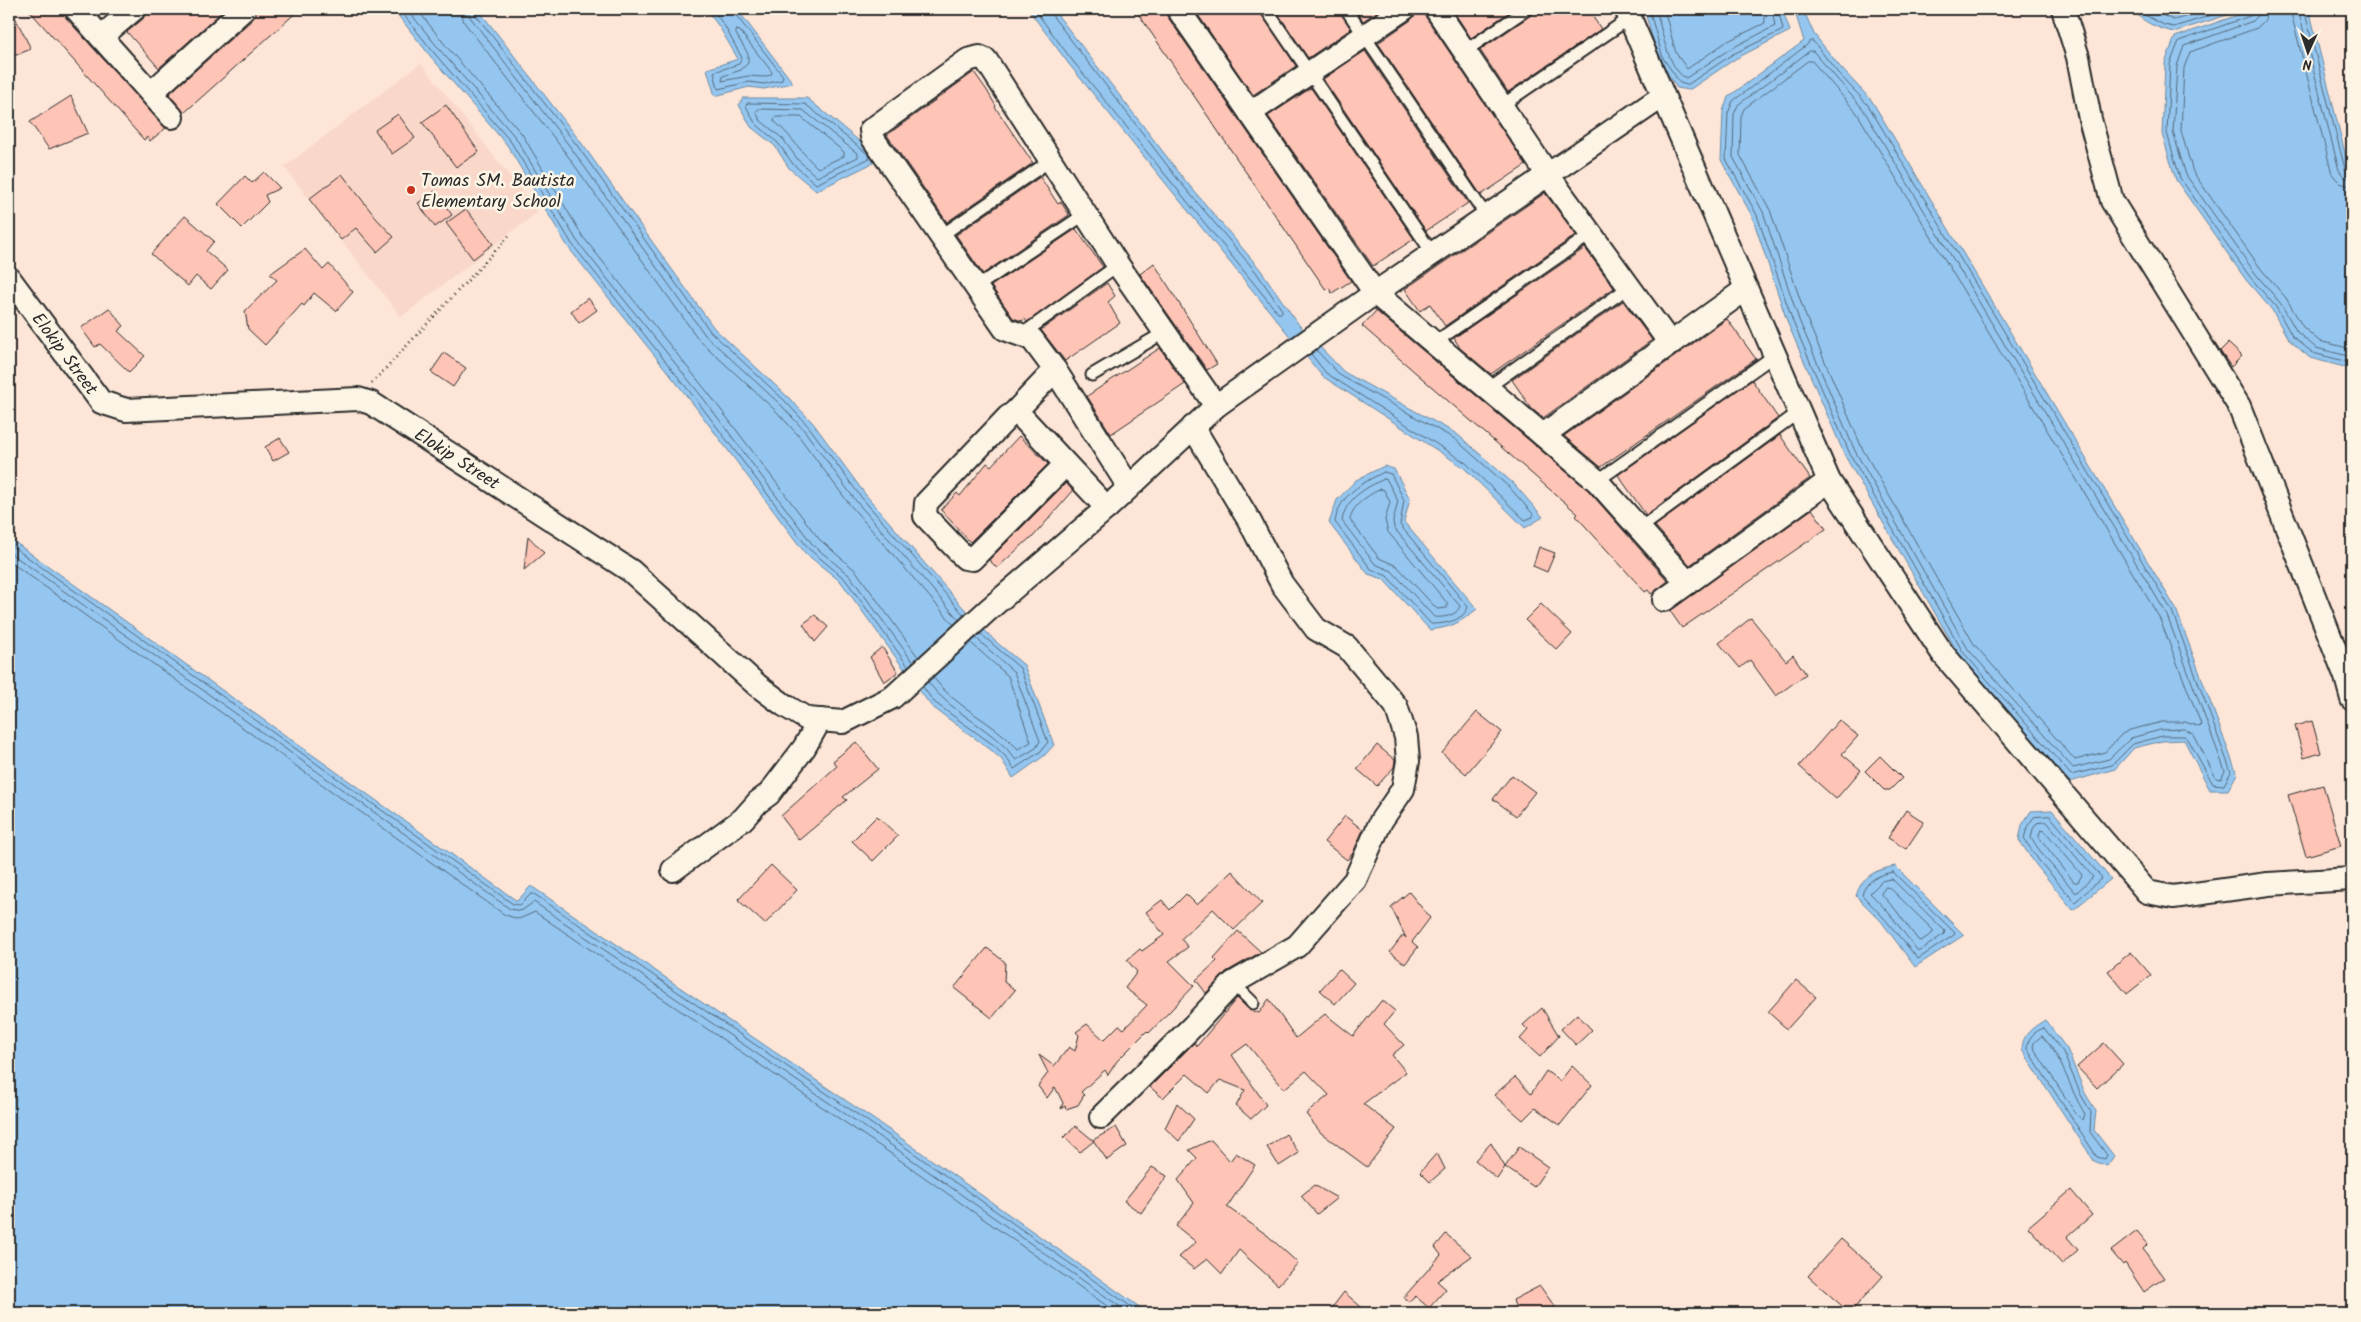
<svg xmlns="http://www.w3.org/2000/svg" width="2361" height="1322" font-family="Kalam,sans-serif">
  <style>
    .built { fill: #f9d8ca }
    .water { fill: #94c6f0; stroke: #6a88a1 }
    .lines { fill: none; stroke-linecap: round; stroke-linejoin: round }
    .shore { stroke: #55697a; stroke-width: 1 }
    .building { fill: #fec4b6; stroke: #2b2b2b }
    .lane-casing { stroke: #2b2b2b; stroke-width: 15 }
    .street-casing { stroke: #2b2b2b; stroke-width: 26 }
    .path { stroke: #2b2b2b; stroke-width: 3; stroke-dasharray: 1 4; stroke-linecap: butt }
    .lane { stroke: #fcf5e5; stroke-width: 11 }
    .street { stroke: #fcf5e5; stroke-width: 22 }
    .poi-dot { fill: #c8321e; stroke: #fcf5e5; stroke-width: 2 }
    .labels { text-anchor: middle; stroke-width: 5; stroke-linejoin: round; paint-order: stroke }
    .poi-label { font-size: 18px; fill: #2b2b2b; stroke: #fcf5e5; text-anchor: start }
    .street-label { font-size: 18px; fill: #2b2b2b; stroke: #fcf5e5 }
  </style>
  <rect width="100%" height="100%" fill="#fde6d7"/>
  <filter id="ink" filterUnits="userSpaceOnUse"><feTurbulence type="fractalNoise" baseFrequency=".02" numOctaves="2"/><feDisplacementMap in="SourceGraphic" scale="10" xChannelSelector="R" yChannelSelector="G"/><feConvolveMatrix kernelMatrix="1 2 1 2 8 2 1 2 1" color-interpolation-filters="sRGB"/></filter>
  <g filter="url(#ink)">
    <polygon class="built" points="421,63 538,212 401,317 284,167"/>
    <g class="water">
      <polygon points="393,9 478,9 580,141 714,328 789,398 813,423 865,494 958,602 995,641 1024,665 1054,745 1044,756 1013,778 1002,760 991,750 931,706 841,582 805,553 694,405 568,247 507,145 431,57"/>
      <polygon points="706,9 737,9 793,83 764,89 749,87 715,96 707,69 738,59 720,28"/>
      <polygon points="1028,9 1053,9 1184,179 1260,269 1299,325 1344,372 1457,434 1514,484 1543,517 1525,528 1463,467 1322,376 1068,63"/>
      <polygon points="1644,9 1782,9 1790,31 1735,59 1689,90 1677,88 1659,60"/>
      <polygon points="1794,9 1803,9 1814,34 1841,68 1872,101 2176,609 2237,774 2228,790 2210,790 2184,740 2162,741 2134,748 2115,769 2070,782 2040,750 1959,655 1845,456 1788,324 1752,216 1721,160 1723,111 1728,97 1804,41"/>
      <path d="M 2133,9 L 2246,9 L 2174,32 C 2160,29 2140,22 2133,9 Z"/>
      <polygon points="2255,9 2309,9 2352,181 2352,369 2310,358 2288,339 2272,310 2246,280 2176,180 2162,134 2165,63 2175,37"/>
      <polygon points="743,98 807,98 881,159 816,191 789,168 775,146 751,127 739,105"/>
      <path d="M 1384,466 L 1394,469 L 1410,499 L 1404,522 L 1477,609 C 1459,623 1453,627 1430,630 L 1383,579 L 1368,574 L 1329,523 L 1337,500 L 1356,480 Z"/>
      <polygon points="9,538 517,901 531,886 898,1136 1148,1313 9,1313"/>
      <polygon points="2052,810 2111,879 2073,910 2036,865 2019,840 2022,825 2031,811"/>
      <path d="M 1895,866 L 1964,935 L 1915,967 L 1881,921 L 1856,896 C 1862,876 1875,870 1895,866 Z"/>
      <path d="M 2045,1020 L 2067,1049 L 2085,1093 L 2096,1111 L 2094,1130 L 2114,1156 L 2107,1166 L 2094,1161 L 2022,1050 C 2022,1034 2032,1028 2045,1020 Z"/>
    </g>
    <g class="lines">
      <g class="shore">
        <polyline points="399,9 435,54 511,142 572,244 698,402 809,549 845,579 908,666"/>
        <polyline points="407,9 440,50 516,138 577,241 703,398 813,545 850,576 913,662"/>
        <polyline points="417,9 446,46 522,134 583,237 709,394 819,539 856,571 918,657"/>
        <polyline points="460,9 464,22 565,152 699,340 776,411 798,435 850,505 954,625"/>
        <polyline points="468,9 470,17 571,148 705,335 781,405 804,430 856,501 959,620"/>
        <polyline points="474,9 475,14 576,144 710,331 785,401 809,427 861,497 964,615"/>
        <polyline points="712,9 724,25 742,58 739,64 714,72 718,89 749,82 764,84 782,80 783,76 735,14 734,9"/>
        <polyline points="1034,9 1072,60 1278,313 1282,313 1282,310 1256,272 1180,182 1051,14 1050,9"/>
        <polyline points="1649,9 1663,58 1680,83 1687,85 1733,54 1783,30 1778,9"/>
        <path d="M 1656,9 C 1661,27 1668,70 1686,78 L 1730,49 L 1775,26 L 1772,9"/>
        <polyline points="1664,9 1676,53 1687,69 1726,42 1765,23 1764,9"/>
        <polyline points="2139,9 2141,13 2164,25 2174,27 2231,9"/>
        <polyline points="2147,9 2174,20 2212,9"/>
        <polyline points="2253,9 2250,16 2179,41 2170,64 2167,133 2180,178 2250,277 2276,307 2292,336 2313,353 2352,363"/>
        <polyline points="2260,9 2258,16 2253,21 2184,46 2177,66 2173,132 2186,175 2255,273 2281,304 2297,332 2316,348 2352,357"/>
        <polyline points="2267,9 2265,20 2257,28 2190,52 2184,68 2181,131 2193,172 2261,269 2286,298 2303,327 2319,341 2352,349"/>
        <polyline points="2290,9 2332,174 2340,183 2352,187"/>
        <polyline points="2298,9 2339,170 2344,177 2352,179"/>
        <polyline points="2304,9 2345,169 2348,172 2352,173"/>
        <polygon points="737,30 740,31 772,72 771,75 763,77 748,76 722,81 723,76 741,70 748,63 748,54 736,34"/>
        <polygon points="1810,41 1813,41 1837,72 1868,105 2172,611 2231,772 2224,785 2213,784 2188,739 2184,736 2162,736 2133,744 2112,765 2071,775 1963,652 1850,454 1793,322 1757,215 1726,159 1728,113 1733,101 1807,45"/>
        <polygon points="1810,51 1813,51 1863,109 2166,613 2225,771 2221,779 2216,778 2194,735 2184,729 2160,730 2131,738 2109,759 2073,768 1968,649 1855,451 1799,320 1763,212 1733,157 1734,114 1738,105"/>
        <polygon points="1808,61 1812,61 1857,113 2159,617 2201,724 2200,727 2185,722 2162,722 2130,730 2122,734 2105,752 2075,760 1974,644 1862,448 1806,317 1770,210 1740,155 1741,116 1744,109"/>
        <polygon points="748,103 805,104 869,155 870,158 816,184 793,164 778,143 755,123 746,106"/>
        <polygon points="759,109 803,110 858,154 858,157 817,177 798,160 783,139 760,120 756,112"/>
        <path d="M 776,117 L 801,117 L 844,152 L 844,156 L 818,168 C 801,153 791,135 774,121 Z"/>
        <polyline points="1311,354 1326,373 1466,463 1525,520 1533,517 1533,514 1510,488 1455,439 1341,376 1316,350"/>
        <path d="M 1384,472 L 1391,474 L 1404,500 L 1400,525 L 1468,607 C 1463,621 1445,624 1431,624 L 1387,576 L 1371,569 L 1335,522 C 1339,495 1362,483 1384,472 Z"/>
        <path d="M 1384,479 L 1387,480 L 1398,501 L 1393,521 L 1394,528 L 1460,606 C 1457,616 1443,618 1434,617 L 1392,571 L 1375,564 L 1342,521 C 1345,499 1365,488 1384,479 Z"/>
        <path d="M 1381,489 L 1384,490 L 1390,502 L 1385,520 L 1388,532 L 1448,604 L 1447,608 L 1437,609 L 1397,566 L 1379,558 L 1350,520 C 1352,505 1368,495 1381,489 Z"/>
        <polyline points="9,544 513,904 520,905 531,894 534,894 895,1140 1140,1313"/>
        <polyline points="9,552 510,909 521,911 534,902 891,1145 1129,1313"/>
        <polyline points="9,561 505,915 519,919 535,912 887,1151 1117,1313"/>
        <path d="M 933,677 C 955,708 993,721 1018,749 L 1031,742 L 1008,676 L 971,643"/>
        <path d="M 928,682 C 952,715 994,728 1016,760 L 1036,748 L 1040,741 L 1014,672 L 976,638"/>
        <polyline points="923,687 934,702 995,746 1006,757 1014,769 1040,752 1048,742 1020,668 981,634"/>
        <polygon points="2050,816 2102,878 2075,902 2040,862 2024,839 2027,827 2034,817"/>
        <polygon points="2047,822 2093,877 2076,893 2045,858 2031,838 2033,829 2037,823"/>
        <polygon points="2041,830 2045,831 2082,875 2078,882 2074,882 2039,837"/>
        <path d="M 1893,872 L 1955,933 L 1954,935 L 1918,959 L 1884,918 L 1862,895 C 1865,881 1880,874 1893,872 Z"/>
        <polygon points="1892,879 1945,931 1944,934 1920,951 1917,950 1889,913 1870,893 1882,881"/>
        <polygon points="1886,887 1890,888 1933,930 1933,933 1921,941 1918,940 1895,909 1881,894"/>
        <path d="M 2044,1028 L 2063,1052 L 2081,1095 L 2091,1112 L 2090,1132 L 2107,1155 L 2105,1159 L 2097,1157 L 2027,1049 C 2027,1039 2034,1031 2044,1028 Z"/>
        <path d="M 2042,1036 C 2063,1057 2069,1089 2085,1114 L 2083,1120 L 2076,1114 L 2033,1047 L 2034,1043 Z"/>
      </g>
    </g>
    <g class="building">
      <polygon points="9,9 11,9 31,49 9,58"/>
      <polygon points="28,9 62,9 66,18 166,128 150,141 147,137 144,140"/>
      <polygon points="147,9 225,9 159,68 127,32 143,19"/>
      <polygon points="257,9 300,9 184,113 169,94 253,19"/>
      <polygon points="1135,9 1165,9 1167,16 1351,281 1332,293 1329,288 1326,290"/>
      <polygon points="1194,9 1224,9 1228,13 1235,9 1259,9 1296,66 1253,95"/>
      <polygon points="1275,9 1339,9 1351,29 1308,58"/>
      <polygon points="1355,9 1381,9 1363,21"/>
      <polygon points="1417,9 1423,9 1425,16 1526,165 1481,195 1378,43 1411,20"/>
      <polygon points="1452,9 1514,9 1471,38"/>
      <polygon points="1534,9 1581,9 1584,14 1589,11 1601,29 1508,92 1480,50 1531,15"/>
      <polygon points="1365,51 1468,203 1426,231 1323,79"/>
      <polygon points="974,72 986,89 996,106 995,107 1033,163 947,222 887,135"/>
      <polygon points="1311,88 1414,239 1373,266 1268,116"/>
      <polygon points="71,96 88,133 49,149 30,122"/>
      <polygon points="446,105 479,152 456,167 422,122"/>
      <polygon points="398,114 415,138 392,154 375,130"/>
      <polygon points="264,172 280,188 265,195 268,202 242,228 218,204 245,176 252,183"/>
      <polygon points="342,174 376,218 394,237 377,252 356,228 341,240 309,199"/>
      <polygon points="1040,177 1058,204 1061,202 1069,215 983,274 956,235"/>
      <polygon points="435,191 452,215 435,227 418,203"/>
      <polygon points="1545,193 1576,235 1445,326 1430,304 1420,311 1405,289"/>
      <polygon points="466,209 493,244 473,259 446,223"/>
      <polygon points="185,216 214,241 206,251 228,270 211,289 196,276 188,286 151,254"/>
      <polygon points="1076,229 1103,267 1027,322 1025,319 1022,321 1013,318 991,286"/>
      <polygon points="1585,248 1614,288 1491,374 1460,348 1454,338"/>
      <polygon points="305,249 323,270 329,264 353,292 336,311 314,293 304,306 302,304 265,345 248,329 245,311 277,280 270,274"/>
      <polygon points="1154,263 1217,364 1207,370 1140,274"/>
      <polygon points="1107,283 1115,296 1108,302 1120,323 1065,361 1041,330"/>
      <polygon points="588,298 597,310 579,323 571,311"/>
      <polygon points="1623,301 1652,340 1543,418 1532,409 1512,380"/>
      <polygon points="109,308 124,326 118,331 145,356 129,372 100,344 95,347 81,328"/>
      <polygon points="1376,311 1588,490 1668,581 1651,594 1648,590 1645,592 1576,516 1578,514 1362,326"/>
      <polygon points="1727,319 1756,359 1743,368 1601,467 1564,436"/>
      <polygon points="2228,343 2242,356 2231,367 2220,351"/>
      <polygon points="1160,348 1185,384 1111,434 1087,396"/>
      <polygon points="444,353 466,368 453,387 431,372"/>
      <polygon points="1752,380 1778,418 1646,515 1618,475"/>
      <polygon points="1780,435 1810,478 1690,565 1655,526"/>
      <polygon points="1019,436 1048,464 970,542 941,510 957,493 960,496 987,463 991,466"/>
      <polygon points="280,438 289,452 273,461 265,447"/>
      <polygon points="1066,483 1073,491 1031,539 1030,538 997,568 989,560"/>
      <polygon points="1812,509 1826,529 1682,628 1670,611"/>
      <polygon points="528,536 544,553 524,570"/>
      <polygon points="1539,547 1555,553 1547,572 1533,566"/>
      <polygon points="1541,604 1572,634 1557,650 1525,620"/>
      <polygon points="815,615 828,627 815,642 803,624"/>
      <polygon points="1751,618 1786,661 1793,655 1806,674 1776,696 1750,660 1740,668 1719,643"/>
      <polygon points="882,647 898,672 884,682 870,657"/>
      <polygon points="1477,712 1502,732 1466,774 1442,753"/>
      <polygon points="1839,720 1858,736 1842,754 1861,770 1836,799 1799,766"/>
      <polygon points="2312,721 2321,753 2304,758 2295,726"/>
      <polygon points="856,742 878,769 843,797 847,800 799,840 781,816 837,766 833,761"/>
      <polygon points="1377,745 1395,760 1394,767 1377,786 1357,769"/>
      <polygon points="1880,756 1902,778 1890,790 1884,790 1865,771"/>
      <polygon points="1512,775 1535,792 1516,816 1493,799"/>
      <polygon points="2323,785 2341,846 2306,856 2288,795"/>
      <polygon points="1906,810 1924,822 1906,849 1888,838"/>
      <polygon points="877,816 898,836 873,861 852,841"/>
      <polygon points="1345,816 1363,830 1353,853 1347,860 1324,842"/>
      <polygon points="771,865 797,890 765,924 738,900"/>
      <polygon points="1232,871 1262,903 1234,930 1213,909 1181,939 1188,947 1169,961 1194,986 1149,1033 1147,1031 1117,1061 1108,1075 1105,1070 1081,1092 1084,1095 1078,1105 1066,1109 1065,1106 1061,1109 1063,1103 1055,1087 1047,1098 1038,1086 1048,1073 1039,1055 1054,1066 1069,1047 1075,1051 1079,1035 1076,1032 1087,1024 1104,1040 1119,1025 1124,1029 1147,1005 1125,988 1137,972 1127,960 1140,949 1142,951 1164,935 1146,912 1162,900 1170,910 1186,894 1197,905"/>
      <polygon points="1409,892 1430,918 1412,942 1418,947 1405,964 1390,952 1403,935 1406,938 1391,907"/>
      <polygon points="1238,931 1261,952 1226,972 1206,993 1196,980 1217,961 1214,958"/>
      <polygon points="987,948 1005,962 1004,982 1015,990 992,1018 954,988"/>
      <polygon points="2131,952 2151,975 2127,994 2108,971"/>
      <polygon points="1339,969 1354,983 1335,1004 1320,990"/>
      <polygon points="1796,980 1816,997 1787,1029 1768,1012"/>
      <polygon points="1237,998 1248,1009 1259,1013 1269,999 1296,1038 1325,1014 1353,1036 1382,1000 1395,1011 1384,1024 1404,1045 1392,1055 1406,1072 1363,1104 1396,1129 1367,1167 1321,1133 1306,1114 1329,1095 1306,1071 1284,1089 1247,1044 1232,1055 1266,1105 1251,1119 1236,1106 1245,1090 1220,1080 1209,1093 1187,1074 1163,1098 1150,1087 1194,1043 1197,1046"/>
      <polygon points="1542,1008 1559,1036 1540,1057 1520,1039 1528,1030 1523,1025"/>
      <polygon points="1577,1014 1592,1030 1576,1045 1561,1029"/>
      <polygon points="2104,1043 2123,1064 2097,1088 2077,1067"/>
      <polygon points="1572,1066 1592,1085 1560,1125 1535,1108 1523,1120 1494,1095 1515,1077 1531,1094 1546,1071 1560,1081"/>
      <polygon points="1177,1103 1194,1119 1179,1141 1165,1128"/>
      <polygon points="1076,1126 1094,1141 1080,1152 1064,1137"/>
      <polygon points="1116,1127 1127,1146 1107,1160 1093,1140"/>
      <polygon points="1286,1134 1299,1153 1279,1166 1267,1147"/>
      <polygon points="1211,1140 1230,1161 1236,1153 1255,1165 1227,1207 1267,1235 1298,1263 1278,1285 1239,1250 1222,1274 1207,1259 1194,1269 1179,1257 1196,1242 1176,1226 1194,1203 1178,1180 1197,1158 1189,1150"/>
      <polygon points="1491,1143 1505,1167 1497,1179 1475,1160"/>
      <polygon points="1519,1147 1548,1167 1534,1187 1505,1167"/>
      <polygon points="1437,1153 1445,1169 1430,1182 1420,1172"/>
      <polygon points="1152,1167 1167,1176 1141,1213 1124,1201"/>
      <polygon points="1314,1185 1337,1198 1317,1214 1301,1196"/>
      <polygon points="2071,1190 2092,1215 2067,1237 2078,1250 2062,1264 2028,1227"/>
      <polygon points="2137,1231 2148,1244 2143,1249 2164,1278 2144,1292 2125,1263 2123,1265 2111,1251"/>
      <polygon points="1446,1234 1472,1256 1437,1281 1446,1289 1429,1308 1415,1296 1408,1302 1404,1297 1441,1255 1435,1247"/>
      <polygon points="1841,1239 1883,1276 1850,1313 1808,1276"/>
      <polygon points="1540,1286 1555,1307 1544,1313 1517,1313 1513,1300"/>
      <polygon points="1344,1292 1368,1313 1328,1313"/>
    </g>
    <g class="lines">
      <defs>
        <g id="lane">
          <polyline points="1266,9 1433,254"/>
          <polyline points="1346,9 1487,217"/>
          <polyline points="1465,51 1527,9"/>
          <polyline points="1501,106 1630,18"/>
          <polyline points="939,237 1051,160"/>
          <polyline points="975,288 1085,214"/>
          <polyline points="1021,335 1118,265"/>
          <polyline points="1434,343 1591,234"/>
          <polyline points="1092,375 1165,332"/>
          <polyline points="1487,388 1629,287"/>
          <polyline points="1597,481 1775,355"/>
          <polyline points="1639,529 1799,412"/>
          <polyline points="1233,983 1253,1003"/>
        </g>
        <g id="street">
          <polyline points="76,9 172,117"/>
          <polyline points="1178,9 1375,293 1597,481 1688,583"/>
          <polyline points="1436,9 1548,175 1670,343"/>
          <polyline points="1626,9 1829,481 1943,654 2147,892 2173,897 2268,884 2352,879"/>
          <polyline points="2063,9 2078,57 2090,119 2112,201 2239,406 2346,677 2352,699"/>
          <polyline points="101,37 134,9"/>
          <polyline points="151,93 244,9"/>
          <polyline points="1250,113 1404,9"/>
          <path id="s1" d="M 9,278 L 101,402 L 126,410 L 358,399 L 371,403 L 631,571 L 757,685 L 784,705 L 807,719 L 843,722 L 893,697 L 988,610 L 1107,508 L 1216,406 L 1375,293 L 1663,96"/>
          <polyline points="1055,370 1129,487"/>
          <polyline points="1014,413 1055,370 1032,339 1005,329 872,137 871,130 968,60 979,57 986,60 1118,265 1216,406"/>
          <polyline points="1543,435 1746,289"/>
          <polyline points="1066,464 972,559 965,558 925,516 926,503 1008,417 1014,413 1021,416 1107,508"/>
          <polyline points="1664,600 1829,481"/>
          <polyline points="673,870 743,819 758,802 769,794 804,748 820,720"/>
          <polyline points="1101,1117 1193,1026 1233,983 1297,946 1355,880 1381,821 1403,789 1408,761 1406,737 1396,706 1347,647 1316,629 1282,584 1250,522 1193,427"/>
        </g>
      </defs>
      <use href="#lane" class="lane-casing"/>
      <use href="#street" class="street-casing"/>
      <polyline class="path" points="372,383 510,235"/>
      <use href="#lane" class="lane"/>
      <use href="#street" class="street"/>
    </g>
  </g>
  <circle class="poi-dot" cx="411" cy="190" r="5"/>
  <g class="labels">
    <g class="poi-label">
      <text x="421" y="186">Tomas SM. Bautista<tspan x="421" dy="21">Elementary School</tspan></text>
    </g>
    <g class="street-label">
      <text dy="6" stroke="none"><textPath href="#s1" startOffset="94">Elokip Street</textPath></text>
      <text dy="6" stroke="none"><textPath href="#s1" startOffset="529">Elokip Street</textPath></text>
    </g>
  </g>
  <rect width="2361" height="1322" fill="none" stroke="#fcf5e5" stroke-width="30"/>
  <rect x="15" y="15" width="2331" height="1292" fill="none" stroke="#2b2b2b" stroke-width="2" filter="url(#ink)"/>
  <g transform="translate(2308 52) rotate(183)" stroke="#fcf5e5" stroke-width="4" paint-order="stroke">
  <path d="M0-4L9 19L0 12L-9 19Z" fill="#2b2b2b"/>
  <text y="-8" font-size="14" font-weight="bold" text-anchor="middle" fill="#2b2b2b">N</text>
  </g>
</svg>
